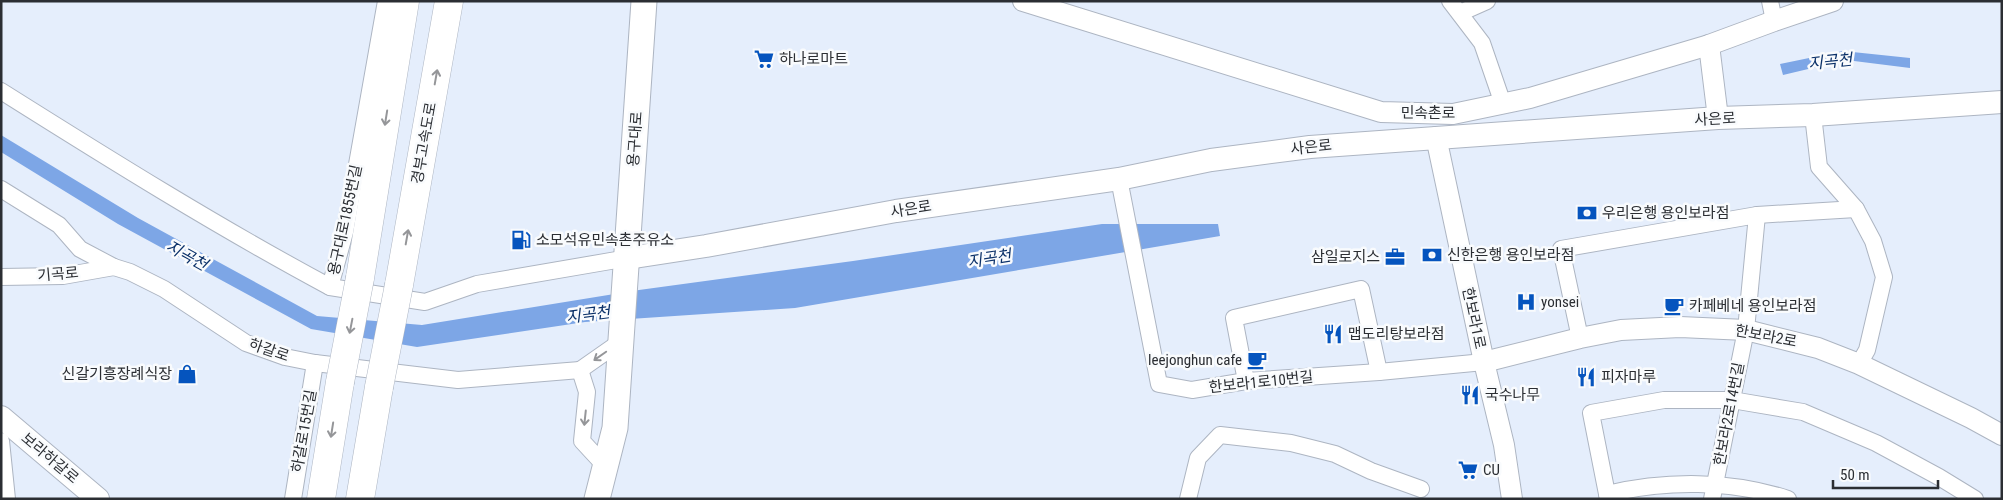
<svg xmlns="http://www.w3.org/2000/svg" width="2003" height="500" font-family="'Roboto Condensed','Noto Sans KR',sans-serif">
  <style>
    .water { fill: #7da6e6 }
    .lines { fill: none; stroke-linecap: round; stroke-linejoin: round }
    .minor-casing { stroke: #adb5c2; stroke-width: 18 }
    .tertiary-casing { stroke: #adb5c2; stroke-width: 22 }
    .secondary-casing { stroke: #adb5c2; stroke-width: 24 }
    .primary-casing { stroke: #adb5c2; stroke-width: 27 }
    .motorway-casing { stroke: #adb5c2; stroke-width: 29 }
    .minor { stroke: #fff; stroke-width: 16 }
    .tertiary { stroke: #fff; stroke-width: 20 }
    .secondary { stroke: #fff; stroke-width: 22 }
    .primary { stroke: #fff; stroke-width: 25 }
    .motorway { stroke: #fff; stroke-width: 28 }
    .motorway-bridge-casing { stroke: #adb5c2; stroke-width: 29; stroke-linecap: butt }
    .motorway-bridge { stroke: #fff; stroke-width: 28 }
    .oneway { stroke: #959699 }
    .labels { text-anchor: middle; stroke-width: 5; stroke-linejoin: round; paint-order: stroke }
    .poi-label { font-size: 15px; fill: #2b2e33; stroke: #f9fbfd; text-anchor: start }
    .street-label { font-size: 15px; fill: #2b2e33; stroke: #f9fbfd }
    .water-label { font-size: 16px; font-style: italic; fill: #0b3169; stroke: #f9fbfd }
  </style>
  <rect width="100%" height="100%" fill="#e5eefc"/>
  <g class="water">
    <polygon points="1843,51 1910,58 1910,68 1846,60 1783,75 1780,64"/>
    <polygon points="1,135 138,218 317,316 422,325 639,290 853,261 1102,224 1218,224 1220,236 795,308 585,322 417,347 311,329 118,224 1,152"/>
  </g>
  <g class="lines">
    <defs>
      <g id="minor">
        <polyline points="386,1 345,232 330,287 425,302 477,284 628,258"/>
        <polyline points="1450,1 1482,43 1503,104"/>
        <polyline points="1770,1 1774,21"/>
        <polyline points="1460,13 1487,1"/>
        <path d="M 1,91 C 109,159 218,227 330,287"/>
        <polyline points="1813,115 1819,167 1856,209 1873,241 1884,277 1867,350 1859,364"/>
        <polyline points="1119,179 1159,384 1192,390 1246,381 1379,372 1484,362"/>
        <polyline points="1,189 59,225 80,249 114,267 130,272 164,289 246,343 285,357 315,363 458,380 580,370"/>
        <polyline points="1,277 63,276 114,267"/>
        <polyline points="1580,338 1561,249 1757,215 1856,209"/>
        <polyline points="580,370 587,392 582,441 606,467"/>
        <polyline points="580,370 620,342"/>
        <polyline points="1246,381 1234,318 1361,289 1379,372"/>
        <polyline points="1,441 7,499"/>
        <path d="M 1607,494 C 1666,480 1731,480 1788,499"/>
        <polyline points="293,499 315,363"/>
        <polyline points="1188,499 1198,458 1220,435 1291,443 1335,454 1371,471 1421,489"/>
        <polyline points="1608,499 1591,413 1664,400 1732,400 1803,412 1876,443 1939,477 1975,499"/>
        <polyline points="1712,499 1746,330 1757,215"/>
      </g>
      <g id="tertiary">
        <polyline points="1023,1 1381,112 1453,114 1530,98 1709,45 1774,21 1833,1"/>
        <polyline points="1709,45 1718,118"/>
        <polyline points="1436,137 1484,362 1504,445 1512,499"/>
        <polyline points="1484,362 1580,338 1621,330 1680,327 1746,330 1818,348 1859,364 1971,418 2002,435"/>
      </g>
      <g id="secondary">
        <polyline points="628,258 706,246 896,211 1119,179 1211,160 1310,147 1718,118 1813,115 2002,102"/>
        <polyline points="1,417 98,499"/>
      </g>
      <polyline id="primary" points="597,499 615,428 644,1"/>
      <g id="motorway">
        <polyline points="360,278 405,1"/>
        <polyline points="399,285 449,1"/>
        <polyline points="321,499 340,382"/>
        <polyline points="360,499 379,387"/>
      </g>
    </defs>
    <use href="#minor" class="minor-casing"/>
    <use href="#tertiary" class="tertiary-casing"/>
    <use href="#secondary" class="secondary-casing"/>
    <use href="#primary" class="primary-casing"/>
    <use href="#motorway" class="motorway-casing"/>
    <use href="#minor" class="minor"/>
    <use href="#tertiary" class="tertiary"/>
    <use href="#secondary" class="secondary"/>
    <use href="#primary" class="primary"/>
    <use href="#motorway" class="motorway"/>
    <defs>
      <g id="motorway-bridge">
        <polyline points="340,382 360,278"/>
        <polyline points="379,387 399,285"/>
      </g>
    </defs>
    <use href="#motorway-bridge" class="motorway-bridge-casing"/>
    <use href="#motorway-bridge" class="motorway-bridge"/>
  </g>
  <defs><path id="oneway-shaft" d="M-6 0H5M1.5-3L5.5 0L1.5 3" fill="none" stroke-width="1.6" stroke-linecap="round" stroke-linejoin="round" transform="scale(1.25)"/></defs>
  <g class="oneway">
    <use href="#oneway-shaft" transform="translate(436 77) rotate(-80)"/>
    <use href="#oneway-shaft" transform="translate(386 118) rotate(99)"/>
    <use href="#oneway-shaft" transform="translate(407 237) rotate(-80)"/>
    <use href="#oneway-shaft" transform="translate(351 326) rotate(101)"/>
    <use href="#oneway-shaft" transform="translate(600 356) rotate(145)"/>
    <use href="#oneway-shaft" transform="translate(585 418) rotate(96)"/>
    <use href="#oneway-shaft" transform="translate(332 430) rotate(99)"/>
  </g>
  <defs>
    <symbol id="supermarket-bare" viewBox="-9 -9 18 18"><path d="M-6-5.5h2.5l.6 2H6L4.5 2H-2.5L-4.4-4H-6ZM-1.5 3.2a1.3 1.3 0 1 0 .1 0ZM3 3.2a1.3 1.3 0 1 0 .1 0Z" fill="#0554be" stroke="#f9fbfd" stroke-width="2.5" paint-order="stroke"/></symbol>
    <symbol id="bank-bare" viewBox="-9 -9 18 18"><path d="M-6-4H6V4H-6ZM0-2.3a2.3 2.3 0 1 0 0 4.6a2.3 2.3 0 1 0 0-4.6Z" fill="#0554be" stroke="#f9fbfd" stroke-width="2.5" paint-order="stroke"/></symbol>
    <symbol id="fuel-bare" viewBox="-9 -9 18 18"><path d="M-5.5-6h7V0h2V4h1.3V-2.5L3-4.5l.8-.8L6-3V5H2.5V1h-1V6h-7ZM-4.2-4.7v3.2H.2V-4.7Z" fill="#0554be" stroke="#f9fbfd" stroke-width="2.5" paint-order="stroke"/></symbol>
    <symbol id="office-bare" viewBox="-9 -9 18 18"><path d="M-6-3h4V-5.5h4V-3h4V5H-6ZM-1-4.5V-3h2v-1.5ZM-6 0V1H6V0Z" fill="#0554be" stroke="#f9fbfd" stroke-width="2.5" paint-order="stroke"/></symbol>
    <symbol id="hospital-bare" viewBox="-9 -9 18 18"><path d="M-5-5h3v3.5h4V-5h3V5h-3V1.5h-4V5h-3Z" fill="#0554be" stroke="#f9fbfd" stroke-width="2.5" paint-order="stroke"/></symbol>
    <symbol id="cafe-bare" viewBox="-9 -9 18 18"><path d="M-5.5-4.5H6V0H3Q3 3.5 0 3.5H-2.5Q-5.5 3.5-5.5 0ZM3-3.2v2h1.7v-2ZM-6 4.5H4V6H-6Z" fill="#0554be" stroke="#f9fbfd" stroke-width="2.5" paint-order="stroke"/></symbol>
    <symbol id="restaurant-bare" viewBox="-9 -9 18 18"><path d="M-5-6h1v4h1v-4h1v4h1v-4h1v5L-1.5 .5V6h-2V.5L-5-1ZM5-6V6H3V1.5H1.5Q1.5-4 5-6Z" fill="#0554be" stroke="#f9fbfd" stroke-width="2.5" paint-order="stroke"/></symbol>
    <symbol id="shop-bare" viewBox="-9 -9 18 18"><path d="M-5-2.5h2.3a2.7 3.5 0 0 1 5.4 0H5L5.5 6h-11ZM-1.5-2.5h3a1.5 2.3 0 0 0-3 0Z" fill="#0554be" stroke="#f9fbfd" stroke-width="2.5" paint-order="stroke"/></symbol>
  </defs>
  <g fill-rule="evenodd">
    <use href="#supermarket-bare" x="750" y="45" width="28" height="28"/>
    <use href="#bank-bare" x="1573" y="199" width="28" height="28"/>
    <use href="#fuel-bare" x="507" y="226" width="28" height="28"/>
    <use href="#bank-bare" x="1418" y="241" width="28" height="28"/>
    <use href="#office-bare" x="1381" y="243" width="28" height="28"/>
    <use href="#hospital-bare" x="1512" y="288" width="28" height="28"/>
    <use href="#cafe-bare" x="1660" y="292" width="28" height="28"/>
    <use href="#restaurant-bare" x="1319" y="320" width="28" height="28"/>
    <use href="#cafe-bare" x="1243" y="346" width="28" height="28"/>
    <use href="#shop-bare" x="173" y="360" width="28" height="28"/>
    <use href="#restaurant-bare" x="1572" y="363" width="28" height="28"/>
    <use href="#restaurant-bare" x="1456" y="381" width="28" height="28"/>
    <use href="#supermarket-bare" x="1454" y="456" width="28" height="28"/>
  </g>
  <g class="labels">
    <g class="poi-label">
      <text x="779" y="64">하나로마트</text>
      <text x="1602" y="218">우리은행 용인보라점</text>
      <text x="536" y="245">소모석유민속촌주유소</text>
      <text x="1447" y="260">신한은행 용인보라점</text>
      <text x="1380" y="262" text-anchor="end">삼일로지스</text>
      <text x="1541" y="307">yonsei</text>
      <text x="1689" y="311">카페베네 용인보라점</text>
      <text x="1348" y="339">맵도리탕보라점</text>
      <text x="1242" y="365" text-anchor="end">leejonghun cafe</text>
      <text x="172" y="379" text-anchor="end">신갈기흥장례식장</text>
      <text x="1601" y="382">피자마루</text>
      <text x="1485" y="400">국수나무</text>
      <text x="1483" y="475">CU</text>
    </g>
    <g class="street-label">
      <text x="1428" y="118">민속촌로</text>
      <text transform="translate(1715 119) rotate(-3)" y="5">사은로</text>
      <text transform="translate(635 139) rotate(-86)" y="5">용구대로</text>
      <text transform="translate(424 143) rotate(-80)" y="5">경부고속도로</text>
      <text transform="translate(1311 147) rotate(-6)" y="5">사은로</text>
      <text transform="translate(911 209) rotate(-9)" y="5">사은로</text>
      <text transform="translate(345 220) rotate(-78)" y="5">용구대로1855번길</text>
      <text transform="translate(58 274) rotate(-5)" y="5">기곡로</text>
      <text transform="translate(1474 318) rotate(78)" y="5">한보라1로</text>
      <text transform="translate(1766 336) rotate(11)" y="5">한보라2로</text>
      <text transform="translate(269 350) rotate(19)" y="5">하갈로</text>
      <text transform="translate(1261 382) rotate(-6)" y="5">한보라1로10번길</text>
      <text transform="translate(1729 414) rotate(-79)" y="5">한보라2로14번길</text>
      <text transform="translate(304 431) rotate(-80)" y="5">하갈로15번길</text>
      <text transform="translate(50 458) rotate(40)" y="5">보라하갈로</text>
    </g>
    <g class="water-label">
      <text transform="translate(1830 61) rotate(-6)" y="6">지곡천</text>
      <text transform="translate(187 255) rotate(29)" y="6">지곡천</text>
      <text transform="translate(989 258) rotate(-9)" y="6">지곡천</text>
      <text transform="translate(588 314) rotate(-7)" y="6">지곡천</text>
    </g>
  </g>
  <rect width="2003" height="500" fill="none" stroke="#2b2e33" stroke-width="5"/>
  <path d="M1833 480v8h105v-8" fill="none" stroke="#2b2e33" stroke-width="2.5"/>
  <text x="1840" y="480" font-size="15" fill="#2b2e33" stroke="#f9fbfd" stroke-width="4" paint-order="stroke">50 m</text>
</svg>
